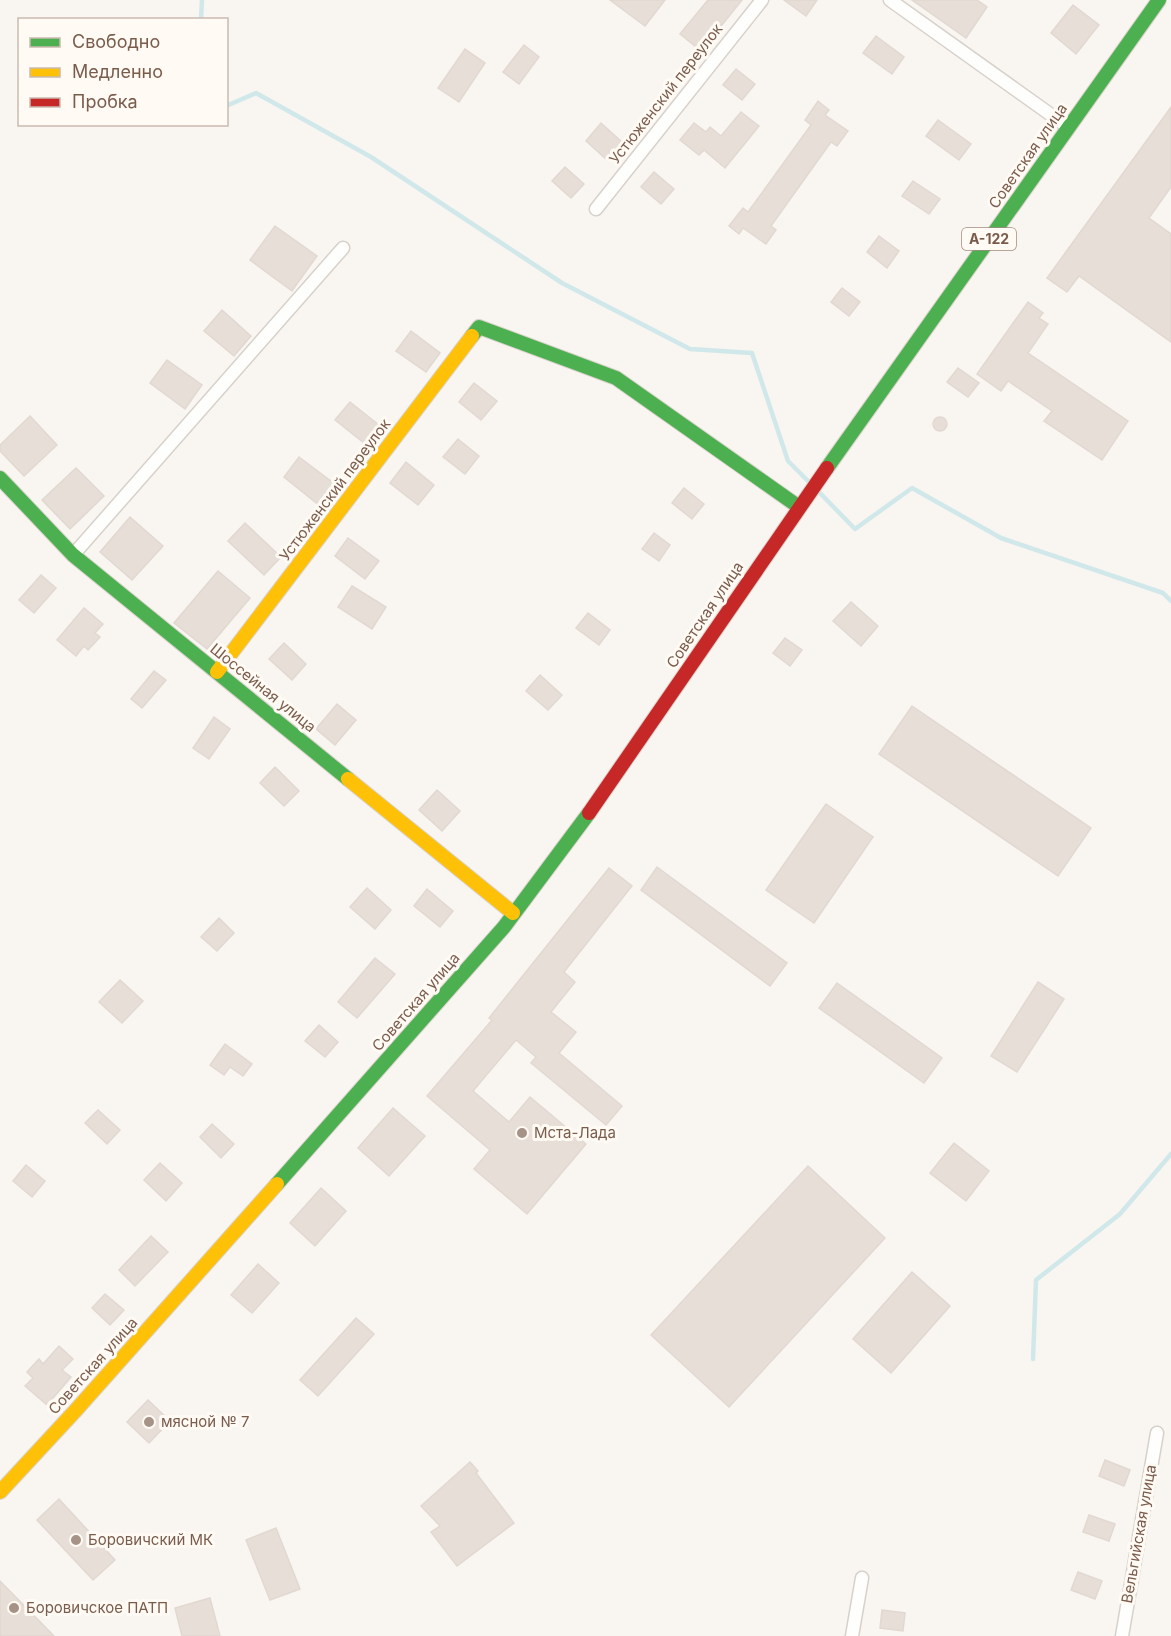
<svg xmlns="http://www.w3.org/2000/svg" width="1171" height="1636" font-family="Inter,sans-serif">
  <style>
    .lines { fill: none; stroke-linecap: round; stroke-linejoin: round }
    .stream { stroke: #d0e8ea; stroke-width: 4.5 }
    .building { fill: #e6ded7; stroke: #e2d8d2; stroke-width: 1.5 }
    .street-casing { stroke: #d7d1cb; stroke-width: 15 }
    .fast-casing { stroke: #d9d2cb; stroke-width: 16 }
    .slow-casing { stroke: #d9d2cb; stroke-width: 16 }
    .jam-casing { stroke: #d9d2cb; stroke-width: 16 }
    .street { stroke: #fefefd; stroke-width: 12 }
    .fast { stroke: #4caf50; stroke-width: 14 }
    .slow { stroke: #ffc107; stroke-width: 14 }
    .jam { stroke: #c62828; stroke-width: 14 }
    .poi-dot { fill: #a69286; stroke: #fffaf3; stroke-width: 2 }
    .labels { text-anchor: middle; stroke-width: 6; stroke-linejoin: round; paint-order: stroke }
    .shield { fill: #fffaf3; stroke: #a28b7f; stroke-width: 1.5 }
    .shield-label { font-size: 14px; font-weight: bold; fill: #7a5c4d }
    .street-label { font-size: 15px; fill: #7a5c4d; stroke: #fffaf3 }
    .poi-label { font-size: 15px; fill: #7a5c4d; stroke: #fffaf3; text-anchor: start }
  </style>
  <rect width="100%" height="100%" fill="#f9f5f0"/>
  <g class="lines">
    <g class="stream">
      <polyline points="201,20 202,0"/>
      <polyline points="226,106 256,93 371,157 562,283 690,349 752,353 788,461 810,483"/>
      <polyline points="818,491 855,529 912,488 1001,538 1163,593 1171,601"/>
      <polyline points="1033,1359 1036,1280 1120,1214 1171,1154"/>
    </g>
  </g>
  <g class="building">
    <polygon points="610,0 665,0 645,26"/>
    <polygon points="708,0 742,0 701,51 680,34"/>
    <polygon points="784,0 817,0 806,16"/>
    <polygon points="912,0 977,0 987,7 966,38"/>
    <polygon points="1073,5 1099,25 1076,54 1051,33"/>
    <polygon points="876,36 904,57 892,74 863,53"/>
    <polygon points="524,45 539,57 519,84 503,72"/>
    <polygon points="465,49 485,63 459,102 438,88"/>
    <polygon points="736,69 755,84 742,100 723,85"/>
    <polygon points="818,101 829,110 825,115 848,131 837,146 831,142 771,226 776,230 766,244 743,228 739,234 729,226 743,208 748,212 811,125 805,120"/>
    <polygon points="1171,107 1171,187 1149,218 1171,234 1171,342 1079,276 1067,292 1047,278"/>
    <polygon points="741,112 759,126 725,168 704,150 699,155 680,140 694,123 706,132 710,127 721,136"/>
    <polygon points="938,120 971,144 959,160 926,136"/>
    <polygon points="601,123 622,142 607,160 586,141"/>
    <polygon points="565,167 584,184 571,198 552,181"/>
    <polygon points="654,172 674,189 661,204 641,187"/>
    <polygon points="913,181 940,199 929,214 902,196"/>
    <polygon points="275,226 317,256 292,291 250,260"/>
    <polygon points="879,236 899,251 887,268 867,252"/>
    <polygon points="842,288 860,302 849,316 831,302"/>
    <polygon points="1028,302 1043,313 1039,318 1048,324 1028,353 1128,421 1102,460 1044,421 1052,411 1008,381 1001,391 977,374"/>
    <polygon points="222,310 251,336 234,356 204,331"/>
    <polygon points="411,331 440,353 426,372 396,351"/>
    <polygon points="167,360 202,385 185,409 150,383"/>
    <polygon points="958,368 979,383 968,397 947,382"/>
    <polygon points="474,383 497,401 481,420 459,402"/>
    <polygon points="350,402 379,425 364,443 335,420"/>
    <polygon points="30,416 57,445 24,476 0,451 0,445"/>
    <circle cx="940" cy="424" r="7"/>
    <polygon points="458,439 479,456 465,474 443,457"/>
    <polygon points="299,457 336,485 320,506 284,477"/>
    <polygon points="406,462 434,485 418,505 390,483"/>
    <polygon points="76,468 104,496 70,529 42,500"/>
    <polygon points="684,488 704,504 692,519 672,503"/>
    <polygon points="130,517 163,546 132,580 100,552"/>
    <polygon points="245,523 281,557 264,575 228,541"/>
    <polygon points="654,533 670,545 659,561 642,549"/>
    <polygon points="348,538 379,561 365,579 335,556"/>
    <polygon points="218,571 250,598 207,649 174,623"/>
    <polygon points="41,575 56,588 34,613 19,600"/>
    <polygon points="352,586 386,607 372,629 338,607"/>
    <polygon points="851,602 878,626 861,646 833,621"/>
    <polygon points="84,608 103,624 95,633 100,637 88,650 84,646 76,656 57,640"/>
    <polygon points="588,613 610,630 599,645 576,628"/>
    <polygon points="785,638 802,650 790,666 773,653"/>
    <polygon points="284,643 306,664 292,680 269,659"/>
    <polygon points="154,671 166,680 142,708 131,699"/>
    <polygon points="540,675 562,695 548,710 526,691"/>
    <polygon points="337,704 356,720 335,745 316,729"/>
    <polygon points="912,706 1091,828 1058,876 879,754"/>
    <polygon points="214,717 230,729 209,759 193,748"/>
    <polygon points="275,767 299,791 284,806 260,783"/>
    <polygon points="437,790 460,811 442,831 419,810"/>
    <polygon points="826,804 873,837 814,923 766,890"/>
    <polygon points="657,867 787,963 770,986 641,890"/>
    <polygon points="609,868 632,886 564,972 575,982 551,1012 576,1032 559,1053 622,1106 606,1125 531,1063 536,1057 516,1040 473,1091 509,1122 530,1097 586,1144 527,1214 474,1169 490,1150 427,1096 492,1020 489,1018"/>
    <polygon points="367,888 391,910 375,929 350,907"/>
    <polygon points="427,889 453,911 440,927 414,906"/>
    <polygon points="219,918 234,933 217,951 201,937"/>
    <polygon points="375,958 395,974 357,1018 338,1002"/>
    <polygon points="120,980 143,1001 122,1023 99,1002"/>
    <polygon points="1038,982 1064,999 1017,1072 991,1056"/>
    <polygon points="837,983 942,1058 924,1083 819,1008"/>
    <polygon points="319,1025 338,1042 325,1057 305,1041"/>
    <polygon points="225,1044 252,1064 243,1076 230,1067 224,1075 210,1065"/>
    <polygon points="393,1108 425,1136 389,1176 358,1148"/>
    <polygon points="98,1110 120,1130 107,1144 85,1123"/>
    <polygon points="212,1124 234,1144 221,1158 200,1137"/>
    <polygon points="954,1143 989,1171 966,1201 930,1173"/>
    <polygon points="160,1163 182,1183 166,1201 144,1180"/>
    <polygon points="26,1165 45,1181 32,1197 13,1181"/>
    <polygon points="808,1166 885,1238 729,1407 651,1335"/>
    <polygon points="321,1188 346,1211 315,1246 290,1223"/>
    <polygon points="151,1236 168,1252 135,1286 119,1270"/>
    <polygon points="258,1264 279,1283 252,1313 231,1295"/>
    <polygon points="912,1272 950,1306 891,1373 853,1339"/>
    <polygon points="105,1294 124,1310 110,1325 92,1308"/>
    <polygon points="356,1318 374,1334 318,1396 300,1380"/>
    <polygon points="59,1346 73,1359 62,1370 71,1377 47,1405 25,1386 33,1378 27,1372 39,1359 43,1364"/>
    <polygon points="148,1400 170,1421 149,1443 127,1422"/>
    <polygon points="1105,1460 1130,1470 1124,1486 1099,1476"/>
    <polygon points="470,1462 478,1471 476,1473 514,1523 457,1566 431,1532 440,1526 421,1506"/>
    <polygon points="59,1499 115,1560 93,1580 37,1520"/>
    <polygon points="1089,1515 1115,1524 1109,1541 1083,1532"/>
    <polygon points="276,1528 300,1589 270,1600 246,1540"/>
    <polygon points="1078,1572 1102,1581 1095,1599 1071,1590"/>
    <polygon points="0,1581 54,1636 0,1636"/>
    <polygon points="210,1598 220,1636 182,1636 175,1608"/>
    <polygon points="882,1610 905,1613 903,1631 880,1628"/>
  </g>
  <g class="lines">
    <defs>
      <g id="street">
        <polyline points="890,0 1068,127"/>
        <polyline points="596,209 762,0"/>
        <polyline points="73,555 343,248"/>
        <polyline points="852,1636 862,1578"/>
        <polyline points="1122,1636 1157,1433"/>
      </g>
      <g id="fast">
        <polyline points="472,336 479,327 616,378 799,507"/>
        <polyline points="827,468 1159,0"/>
        <polyline points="0,478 73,555 348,779"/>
        <polyline points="277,1184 504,927 589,813"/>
      </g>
      <g id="slow">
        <polyline points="217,672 472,336"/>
        <polyline points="348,779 513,913"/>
        <polyline points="0,1492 76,1410 277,1184"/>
      </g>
      <polyline id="jam" points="589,813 827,468"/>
    </defs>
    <use href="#street" class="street-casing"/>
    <use href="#fast" class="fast-casing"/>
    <use href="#slow" class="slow-casing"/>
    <use href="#jam" class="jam-casing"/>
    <use href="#street" class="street"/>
    <use href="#fast" class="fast"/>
    <use href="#slow" class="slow"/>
    <use href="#jam" class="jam"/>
  </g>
  <g class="poi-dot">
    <circle cx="522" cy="1133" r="6"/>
    <circle cx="149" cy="1422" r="6"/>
    <circle cx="76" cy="1540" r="6"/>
    <circle cx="14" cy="1608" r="6"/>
  </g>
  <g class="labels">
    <rect class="shield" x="962" y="228" width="54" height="22" rx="4.5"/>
    <g class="shield-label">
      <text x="989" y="244">А-122</text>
    </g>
    <g class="street-label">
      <text transform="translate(666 94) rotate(-52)" y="5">Устюженский переулок</text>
      <text transform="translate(1028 156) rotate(-55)" y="5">Советская улица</text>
      <text transform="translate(335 490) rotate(-53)" y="5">Устюженский переулок</text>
      <text transform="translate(705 615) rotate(-56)" y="5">Советская улица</text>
      <text transform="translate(263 688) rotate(39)" y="5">Шоссейная улица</text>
      <text transform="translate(416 1002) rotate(-49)" y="5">Советская улица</text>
      <text transform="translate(93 1366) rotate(-48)" y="5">Советская улица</text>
      <text transform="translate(1139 1534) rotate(-80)" y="5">Вельгийская улица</text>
    </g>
    <g class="poi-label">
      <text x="534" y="1138">Мста-Лада</text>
      <text x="161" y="1427">мясной № 7</text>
      <text x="88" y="1545">Боровичский МК</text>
      <text x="26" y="1613">Боровичское ПАТП</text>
    </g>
  </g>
  <rect x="18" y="18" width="210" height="108" fill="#fffaf3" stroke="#cabbb1" stroke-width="1.5"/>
  <rect x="30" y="38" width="30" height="9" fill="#4caf50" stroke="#cabbb1" stroke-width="1.5"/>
  <text x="72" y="48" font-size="18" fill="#7a5c4d">Свободно</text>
  <rect x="30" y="68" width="30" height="9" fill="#ffc107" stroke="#cabbb1" stroke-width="1.5"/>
  <text x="72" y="78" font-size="18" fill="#7a5c4d">Медленно</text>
  <rect x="30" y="98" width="30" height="9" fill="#c62828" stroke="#cabbb1" stroke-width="1.5"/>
  <text x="72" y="108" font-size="18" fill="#7a5c4d">Пробка</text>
</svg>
